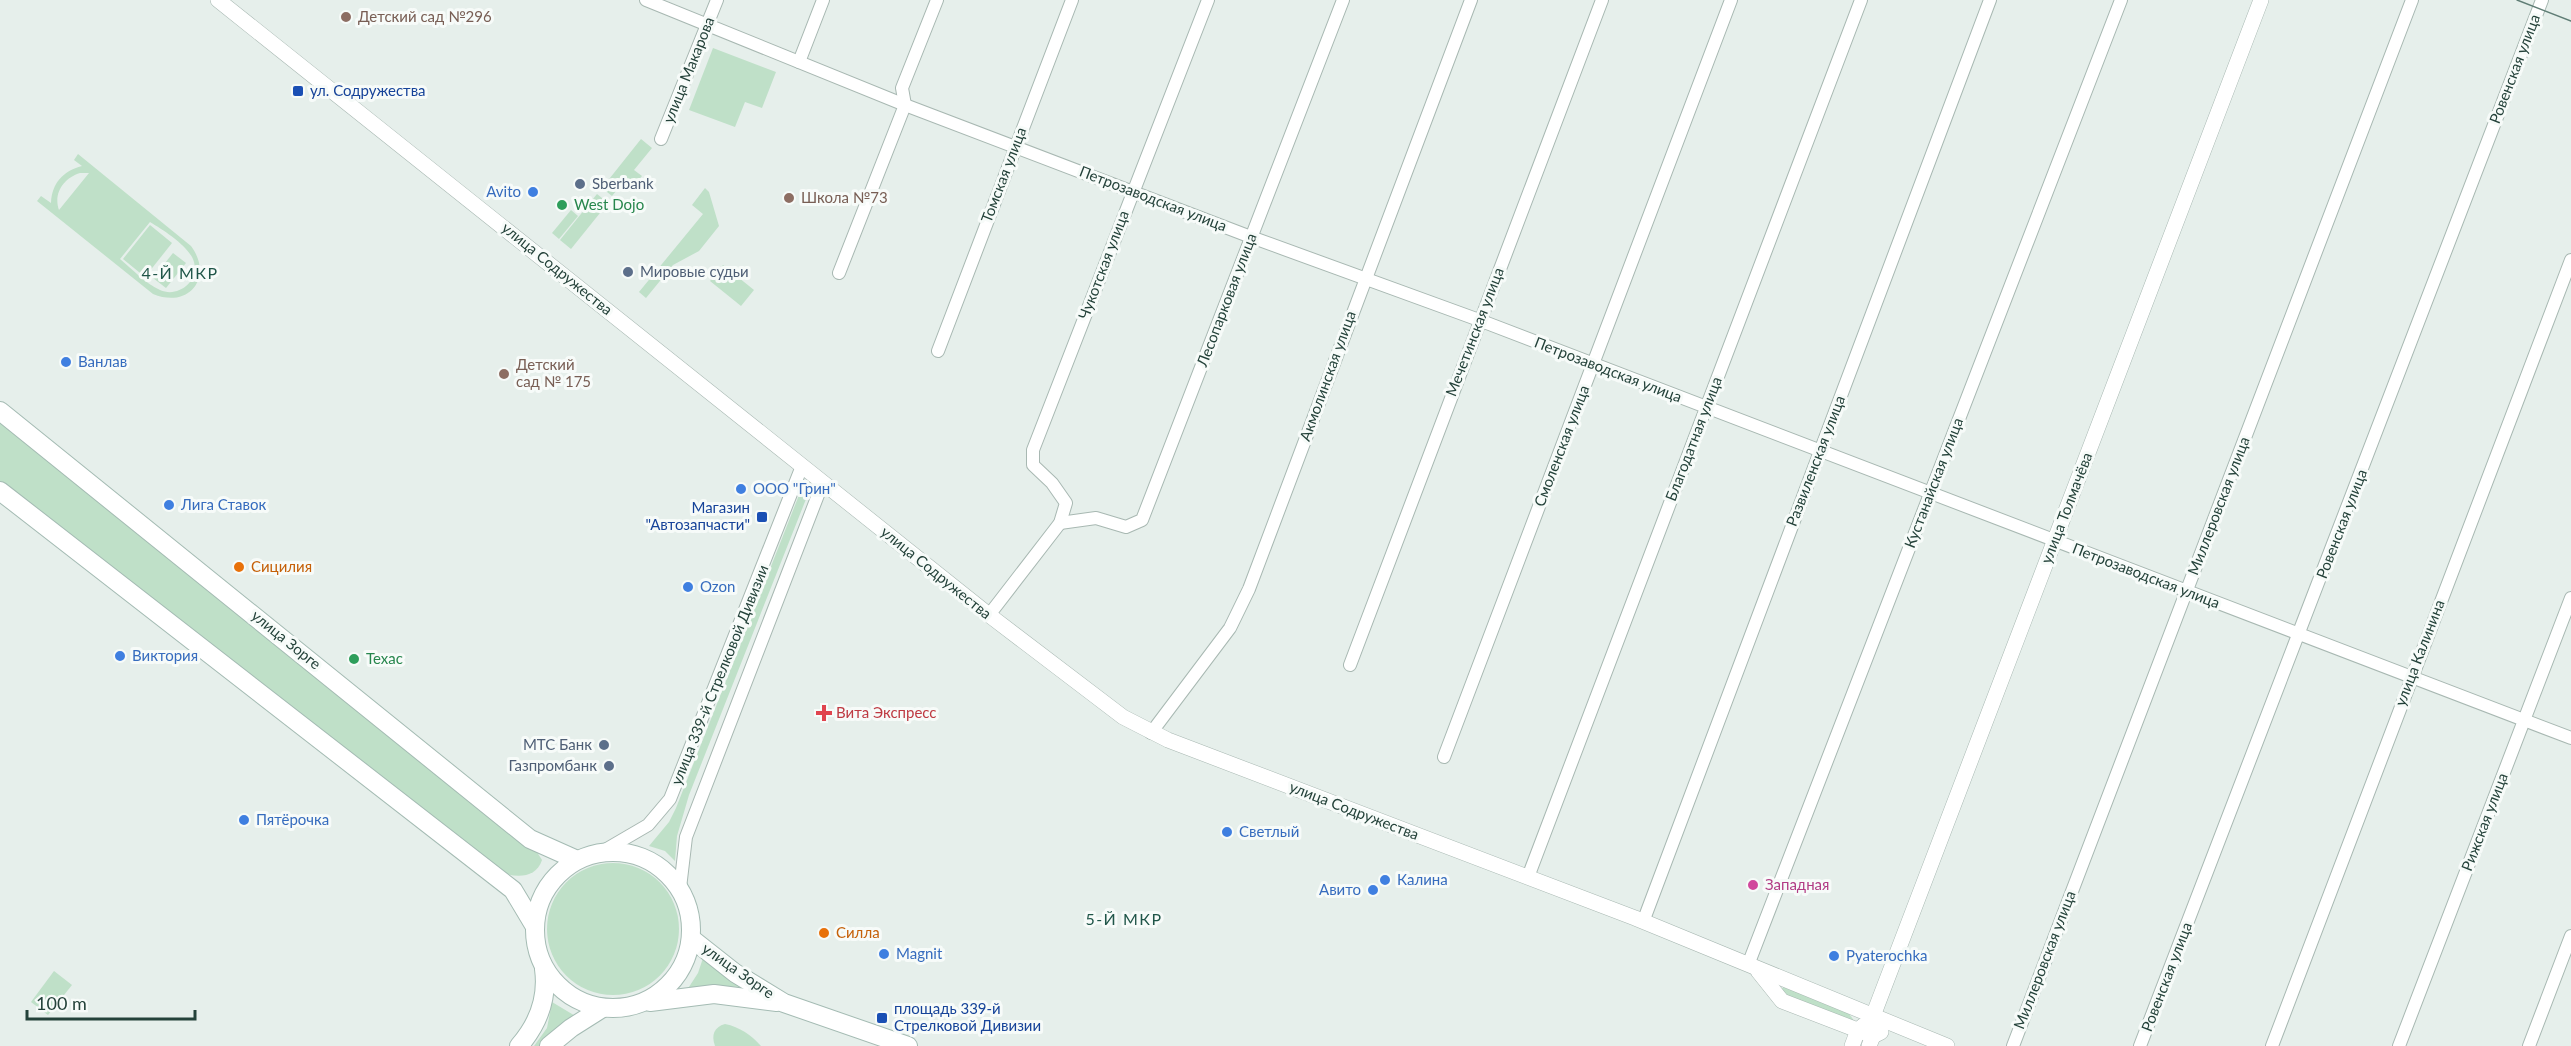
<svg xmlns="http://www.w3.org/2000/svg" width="2571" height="1046" font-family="Lato,sans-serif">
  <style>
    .green { fill: #bfe0c8; fill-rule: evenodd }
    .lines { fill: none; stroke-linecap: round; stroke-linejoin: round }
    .minor-casing { stroke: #a8b8b2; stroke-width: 14 }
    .tertiary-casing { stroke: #a8b8b2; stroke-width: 16 }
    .secondary-casing { stroke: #a4bbb3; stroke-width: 20 }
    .minor { stroke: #fff; stroke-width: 12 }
    .tertiary { stroke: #fff; stroke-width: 15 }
    .secondary { stroke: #fff; stroke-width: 18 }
    .tram { stroke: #5f7d75; stroke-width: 1.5 }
    .education-dot { fill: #8d6e63; stroke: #f7fbf9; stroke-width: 2 }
    .transit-dot { fill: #1a4fb4; stroke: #f7fbf9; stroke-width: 2 }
    .service-dot { fill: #5c6f8a; stroke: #f7fbf9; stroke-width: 2 }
    .shop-dot { fill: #3f7fe0; stroke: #f7fbf9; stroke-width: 2 }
    .leisure-dot { fill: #2e9e5b; stroke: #f7fbf9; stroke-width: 2 }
    .food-dot { fill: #e8710a; stroke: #f7fbf9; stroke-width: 2 }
    .health-dot { fill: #e0444e; stroke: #f7fbf9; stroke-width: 2 }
    .hotel-dot { fill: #d1479c; stroke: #f7fbf9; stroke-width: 2 }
    .labels { text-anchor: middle; stroke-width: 6; stroke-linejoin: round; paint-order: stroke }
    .education-label { font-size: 15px; fill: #785e54; stroke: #f7fbf9; text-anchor: start }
    .street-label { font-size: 15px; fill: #24423a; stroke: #f7fbf9 }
    .transit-label { font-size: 15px; fill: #164399; stroke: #f7fbf9; text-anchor: start }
    .service-label { font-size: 15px; fill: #4e5e75; stroke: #f7fbf9; text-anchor: start }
    .shop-label { font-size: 15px; fill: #366cbe; stroke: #f7fbf9; text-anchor: start }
    .leisure-label { font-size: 15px; fill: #27864d; stroke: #f7fbf9; text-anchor: start }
    .food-label { font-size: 15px; fill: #c56008; stroke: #f7fbf9; text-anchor: start }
    .health-label { font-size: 15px; fill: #be3a42; stroke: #f7fbf9; text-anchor: start }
    .hotel-label { font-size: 15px; fill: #b23c85; stroke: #f7fbf9; text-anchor: start }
    .neighbourhood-label { font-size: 16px; letter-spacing: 1.5px; fill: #1f5548; stroke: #f7fbf9 }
  </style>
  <rect width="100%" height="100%" fill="#e6efeb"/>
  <g class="green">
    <polygon points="713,48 776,72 762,108 745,102 735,127 689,110"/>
    <polygon points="641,139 652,148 634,170 642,176 629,191 621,185 612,196 602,188"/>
    <path d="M 78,154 L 191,246 C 214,277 189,309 153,294 L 37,201 L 41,196 L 51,203 C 52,183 63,171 82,166 L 74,160 ZM 80,173 L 89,173 L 59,210 C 53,193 64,178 80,173 ZM 150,222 C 163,230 184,243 192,257 C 203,278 180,299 160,290 C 146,284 132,269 120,259 Z"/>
    <polygon points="705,188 709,192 719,226 699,251 673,265 646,298 639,292 703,214 692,205"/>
    <polygon points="597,194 608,203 571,249 560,240"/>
    <polygon points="571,210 578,216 559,239 552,233"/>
    <polygon points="150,225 172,243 145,277 123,259"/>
    <polygon points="173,253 186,263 166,288 153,278"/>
    <polygon points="723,265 754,290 741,306 710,281"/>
    <path d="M 0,423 L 535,849 L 542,860 C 537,876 521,878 506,874 L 0,483 Z"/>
    <polygon points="808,480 811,484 808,494 689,795 677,836 675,861 665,851 649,846 669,822 676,808 801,490"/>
    <circle cx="613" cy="929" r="66"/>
    <polygon points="705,952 743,987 710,986 687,990 698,973"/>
    <polygon points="54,971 72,985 48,1015 31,1002"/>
    <polygon points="1785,986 1847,1011 1855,1022 1792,1001 1780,990"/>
    <polygon points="552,1002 577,1017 540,1046 534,1046 547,1028"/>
    <path d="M 725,1024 C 740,1027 751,1035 761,1046 L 715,1046 C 711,1035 714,1027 725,1024 Z"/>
  </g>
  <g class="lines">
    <defs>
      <g id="minor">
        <polyline points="646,0 905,105 1251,237 1479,320 2571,738"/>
        <polyline points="799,62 823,0"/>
        <polyline points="661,139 717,0"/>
        <polyline points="839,273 905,105 902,88 937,0"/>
        <polyline points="938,351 1072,0"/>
        <polyline points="1060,523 1096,518 1126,527 1142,520 1343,0"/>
        <polyline points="989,615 1060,523 1066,503 1052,483 1033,465 1033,450 1208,0"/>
        <polyline points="1350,665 1602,0"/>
        <polyline points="1151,733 1230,628 1249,589 1471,0"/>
        <polyline points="1444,757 1731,0"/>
        <polyline points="600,853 648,825 670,799 802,466"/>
        <polyline points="1528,877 1861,0"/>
        <polyline points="680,888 686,837 823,482"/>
        <polyline points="1643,922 1990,0"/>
        <polyline points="1748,965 2121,0"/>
        <polyline points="2013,1046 2412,0"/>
        <polyline points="2140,1046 2542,0"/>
        <polyline points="2272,1046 2571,260"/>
        <polyline points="2399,1046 2571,598"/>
        <polyline points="2529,1046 2571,936"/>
      </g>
      <g id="tertiary">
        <polyline points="218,0 989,615 1123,717 1168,740 1635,918 1947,1046"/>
        <polyline points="1758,971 1782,1001 1873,1036 1881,1032"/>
        <polyline points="1852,1046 1858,1030 1864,1025"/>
        <polyline points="1869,1046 1873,1036 1873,1016 2261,0"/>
      </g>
      <g id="secondary">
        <polyline points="0,411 530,839 577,860"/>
        <polyline points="0,491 513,890 534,925"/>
        <circle cx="613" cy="930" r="78"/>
        <polyline points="692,939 735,973 784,1003 908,1046"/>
        <polyline points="650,1002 714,994 777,1002"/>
        <path d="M 519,1046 C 538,1024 548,998 544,969"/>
        <polyline points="549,1046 571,1028 601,1009"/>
      </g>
    </defs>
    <use href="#minor" class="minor-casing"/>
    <use href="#tertiary" class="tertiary-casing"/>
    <use href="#secondary" class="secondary-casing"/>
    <use href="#minor" class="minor"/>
    <use href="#tertiary" class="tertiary"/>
    <use href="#secondary" class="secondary"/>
    <polyline class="tram" points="2517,0 2571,21"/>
  </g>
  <g class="education-dot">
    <circle cx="346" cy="17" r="6"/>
    <circle cx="789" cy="198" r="6"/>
    <circle cx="504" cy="374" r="6"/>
  </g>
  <g class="transit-dot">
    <rect x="292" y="85" width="12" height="12" rx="3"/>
    <rect x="756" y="511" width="12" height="12" rx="3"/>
    <rect x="876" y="1012" width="12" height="12" rx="3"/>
  </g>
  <g class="service-dot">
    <circle cx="580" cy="184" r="6"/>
    <circle cx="628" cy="272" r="6"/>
    <circle cx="604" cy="745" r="6"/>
    <circle cx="609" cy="766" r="6"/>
  </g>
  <g class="shop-dot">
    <circle cx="533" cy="192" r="6"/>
    <circle cx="66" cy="362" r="6"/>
    <circle cx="741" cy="489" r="6"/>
    <circle cx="169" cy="505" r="6"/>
    <circle cx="688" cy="587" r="6"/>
    <circle cx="120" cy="656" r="6"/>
    <circle cx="244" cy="820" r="6"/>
    <circle cx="1227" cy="832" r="6"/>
    <circle cx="1385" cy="880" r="6"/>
    <circle cx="1373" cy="890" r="6"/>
    <circle cx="884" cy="954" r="6"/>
    <circle cx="1834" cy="956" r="6"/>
  </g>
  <g class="leisure-dot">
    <circle cx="562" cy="205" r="6"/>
    <circle cx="354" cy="659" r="6"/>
  </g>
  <g class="food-dot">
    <circle cx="239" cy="567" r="6"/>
    <circle cx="824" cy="933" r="6"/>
  </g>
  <path class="health-dot" d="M821 704h6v6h6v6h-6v6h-6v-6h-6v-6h6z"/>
  <circle class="hotel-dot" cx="1753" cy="885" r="6"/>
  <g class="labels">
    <g class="education-label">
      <text x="358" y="22">Детский сад №296</text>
      <text x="801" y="203">Школа №73</text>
      <text x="516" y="370">Детский<tspan x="516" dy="17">сад № 175</tspan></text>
    </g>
    <g class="street-label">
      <text transform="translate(2515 69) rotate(-69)" y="5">Ровенская улица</text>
      <text transform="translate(689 70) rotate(-68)" y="5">улица Макарова</text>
      <text transform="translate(1004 175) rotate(-69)" y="5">Томская улица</text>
      <text transform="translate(1153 199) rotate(21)" y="5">Петрозаводская улица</text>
      <text transform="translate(1104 265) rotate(-69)" y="5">Чукотская улица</text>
      <text transform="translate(557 269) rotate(39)" y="5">улица Содружества</text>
      <text transform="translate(1227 300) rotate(-69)" y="5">Лесопарковая улица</text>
      <text transform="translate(1475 332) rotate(-69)" y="5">Мечетинская улица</text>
      <text transform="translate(1608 370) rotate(21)" y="5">Петрозаводская улица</text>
      <text transform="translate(1328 376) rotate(-70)" y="5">Акмолинская улица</text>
      <text transform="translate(1694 439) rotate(-69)" y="5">Благодатная улица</text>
      <text transform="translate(1562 446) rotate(-69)" y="5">Смоленская улица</text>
      <text transform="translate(1816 461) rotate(-69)" y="5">Развиленская улица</text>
      <text transform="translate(1934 483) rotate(-69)" y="5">Кустанайская улица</text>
      <text transform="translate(2219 506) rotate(-69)" y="5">Миллеровская улица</text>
      <text transform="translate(2067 508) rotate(-69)" y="5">улица Толмачёва</text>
      <text transform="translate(2342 524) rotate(-69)" y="5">Ровенская улица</text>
      <text transform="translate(936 573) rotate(39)" y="5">улица Содружества</text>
      <text transform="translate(2146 576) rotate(21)" y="5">Петрозаводская улица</text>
      <text transform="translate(286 640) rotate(39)" y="5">улица Зорге</text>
      <text transform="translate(2420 653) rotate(-69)" y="5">улица Калинина</text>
      <text transform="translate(720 675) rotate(-68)" y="5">улица 339-й Стрелковой Дивизии</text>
      <text transform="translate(1354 811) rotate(21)" y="5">улица Содружества</text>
      <text transform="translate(2485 822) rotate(-69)" y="5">Рижская улица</text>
      <text transform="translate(2045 960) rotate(-69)" y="5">Миллеровская улица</text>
      <text transform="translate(738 971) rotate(35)" y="5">улица Зорге</text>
      <text transform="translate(2167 977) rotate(-69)" y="5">Ровенская улица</text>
    </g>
    <g class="transit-label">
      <text x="310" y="96">ул. Содружества</text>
      <text x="750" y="513" text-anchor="end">Магазин<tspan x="750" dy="17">"Автозапчасти"</tspan></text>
      <text x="894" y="1014">площадь 339-й<tspan x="894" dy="17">Стрелковой Дивизии</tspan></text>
    </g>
    <g class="service-label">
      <text x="592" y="189">Sberbank</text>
      <text x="640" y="277">Мировые судьи</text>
      <text x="592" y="750" text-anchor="end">МТС Банк</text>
      <text x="597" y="771" text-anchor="end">Газпромбанк</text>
    </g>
    <g class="shop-label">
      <text x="521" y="197" text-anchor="end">Avito</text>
      <text x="78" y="367">Ванлав</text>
      <text x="753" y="494">ООО "Грин"</text>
      <text x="181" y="510">Лига Ставок</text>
      <text x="700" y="592">Ozon</text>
      <text x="132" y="661">Виктория</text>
      <text x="256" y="825">Пятёрочка</text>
      <text x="1239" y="837">Светлый</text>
      <text x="1397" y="885">Калина</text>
      <text x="1361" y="895" text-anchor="end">Авито</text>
      <text x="896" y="959">Magnit</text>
      <text x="1846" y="961">Pyaterochka</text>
    </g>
    <g class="leisure-label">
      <text x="574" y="210">West Dojo</text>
      <text x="366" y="664">Техас</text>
    </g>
    <g class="food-label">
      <text x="251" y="572">Сицилия</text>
      <text x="836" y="938">Силла</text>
    </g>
    <g class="health-label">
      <text x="836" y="718">Вита Экспресс</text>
    </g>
    <g class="hotel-label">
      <text x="1765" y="890">Западная</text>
    </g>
    <g class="neighbourhood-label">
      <text x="180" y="279">4-Й МКР</text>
      <text x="1124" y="925">5-Й МКР</text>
    </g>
  </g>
  <path d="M27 1010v9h168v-9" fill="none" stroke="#24423a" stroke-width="3"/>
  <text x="36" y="1010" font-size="18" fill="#24423a" stroke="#f7fbf9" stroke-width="4.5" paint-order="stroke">100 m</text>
</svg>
